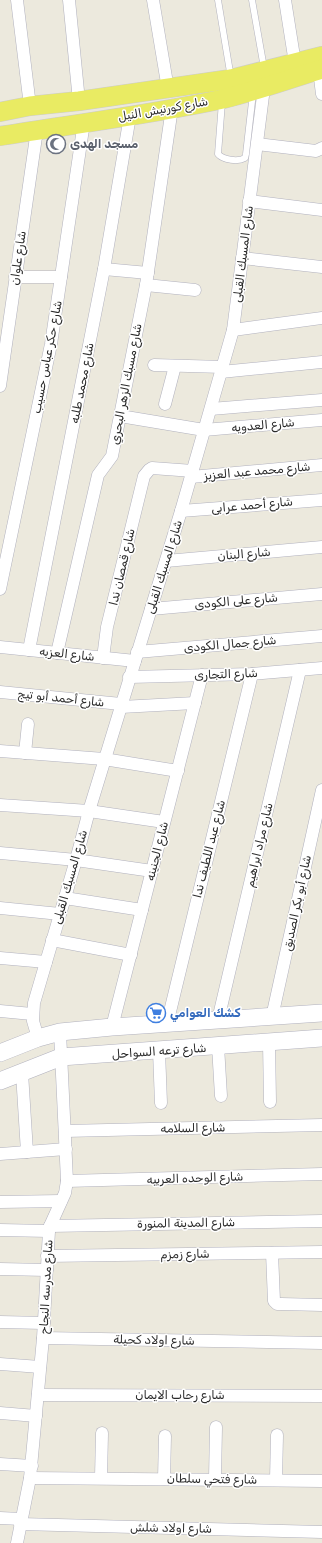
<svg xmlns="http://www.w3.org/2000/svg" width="322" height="1543" font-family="Rubik,Cairo,sans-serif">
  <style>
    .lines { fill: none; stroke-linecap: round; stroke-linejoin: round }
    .service-casing { stroke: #b1b1be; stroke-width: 7 }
    .minor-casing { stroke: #b1b1be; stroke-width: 13 }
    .secondary-casing { stroke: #b1b1be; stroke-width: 18 }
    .primary-casing { stroke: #ccc; stroke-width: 20 }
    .service { stroke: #fff; stroke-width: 6 }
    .minor { stroke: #fff; stroke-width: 12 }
    .secondary { stroke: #fff; stroke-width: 17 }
    .primary { stroke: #e9eb63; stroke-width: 19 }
    .labels { text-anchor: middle; stroke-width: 3; stroke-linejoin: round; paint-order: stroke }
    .street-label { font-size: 12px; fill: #2b2b2b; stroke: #fff }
    .worship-label { font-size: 12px; font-weight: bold; fill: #5b616d; stroke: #fff; text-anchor: start }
    .shop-label { font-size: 12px; font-weight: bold; fill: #366cbe; stroke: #fff; text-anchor: start }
  </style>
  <rect width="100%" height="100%" fill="#ece9dd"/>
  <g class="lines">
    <defs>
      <g id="service">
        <polyline points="218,0 231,78"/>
        <polyline points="252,0 264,68"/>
        <path d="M 222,102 L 218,154 C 223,160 238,162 245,158 L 246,154 L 253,93"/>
      </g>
      <g id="minor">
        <polyline points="17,0 30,106"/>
        <polyline points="69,0 79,101"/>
        <polyline points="153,0 168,89"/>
        <polyline points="285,0 295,63"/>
        <polyline points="319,70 322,94"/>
        <polyline points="257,144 316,151 322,148"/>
        <polyline points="249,201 322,210"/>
        <polyline points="242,258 322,267"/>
        <polyline points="104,269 148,273"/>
        <polyline points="15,277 61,277"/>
        <polyline points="146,285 195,290"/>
        <polyline points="233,330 322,318"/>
        <polyline points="154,365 223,367"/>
        <polyline points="221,372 322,362"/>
        <polyline points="0,386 37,130"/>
        <polyline points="165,404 175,366"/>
        <polyline points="211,409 322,400"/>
        <polyline points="120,416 204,430 322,420"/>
        <polyline points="191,477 322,465"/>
        <polyline points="181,511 322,500"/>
        <polyline points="166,561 322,547"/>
        <polyline points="0,589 51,344 84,122"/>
        <polyline points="151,609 322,594"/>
        <polyline points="0,647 135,661"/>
        <polyline points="29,650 104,269 130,116"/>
        <polyline points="137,652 322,636"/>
        <polyline points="57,653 98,475 112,456 146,285 172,108"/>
        <polyline points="103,658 107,627 144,476 149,470 152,468 193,471"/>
        <polyline points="129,677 252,674 322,668"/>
        <polyline points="0,692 121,704"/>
        <polyline points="121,707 195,703"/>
        <polyline points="0,751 104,759 178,771"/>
        <polyline points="25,753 28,724"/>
        <polyline points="0,805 89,811 164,822"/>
        <polyline points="0,853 76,860 152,871"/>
        <polyline points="65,898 142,910"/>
        <polyline points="0,908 60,914"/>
        <polyline points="52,940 131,955"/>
        <polyline points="0,958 46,962"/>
        <polyline points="0,1011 32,1014"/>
        <polyline points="272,1017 322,790"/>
        <polyline points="218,1020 300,670"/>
        <polyline points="167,1024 252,674"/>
        <polyline points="112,1027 202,675"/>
        <polyline points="38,1038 33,1021 34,1003 76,860 89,811 181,511 233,330 264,88"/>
        <polyline points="269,1042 270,1102"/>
        <polyline points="218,1046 221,1096"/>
        <polyline points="159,1051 161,1103"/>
        <polyline points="22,1073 27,1152"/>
        <polyline points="65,1131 322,1125"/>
        <polyline points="0,1154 66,1149"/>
        <polyline points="67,1181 322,1174"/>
        <polyline points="0,1202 61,1201"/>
        <polyline points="50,1226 322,1221"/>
        <polyline points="0,1230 49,1231"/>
        <polyline points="272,1253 274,1301 277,1304 281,1304 322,1305"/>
        <polyline points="47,1256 322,1252"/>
        <polyline points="0,1269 47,1270"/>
        <polyline points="0,1322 44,1323"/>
        <polyline points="43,1338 322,1343"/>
        <polyline points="0,1364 40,1367"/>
        <polyline points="38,1395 322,1396"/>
        <polyline points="0,1413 36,1416"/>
        <polyline points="0,1464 32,1466"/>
        <polyline points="30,1478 322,1481"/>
        <polyline points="101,1478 102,1433"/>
        <polyline points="164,1479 165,1436"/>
        <polyline points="215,1479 216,1427"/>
        <polyline points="276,1480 277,1435"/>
        <polyline points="0,1518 21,1519"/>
        <polyline points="20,1524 322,1532"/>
        <polyline points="17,1543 30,1478 43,1338 49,1231 50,1226 65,1193 67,1181 60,1032"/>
      </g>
      <g id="secondary">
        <polyline points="0,1053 38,1038 60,1032 112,1027 322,1013"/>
        <polyline points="0,1081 61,1057 322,1038"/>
      </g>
      <g id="primary">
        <polyline points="0,112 30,106 79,101 231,79 322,56"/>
        <path d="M 0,136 C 74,124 149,115 223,99 C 256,91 289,79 322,69"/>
      </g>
    </defs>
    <use href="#service" class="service-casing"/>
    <use href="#minor" class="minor-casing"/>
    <use href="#secondary" class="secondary-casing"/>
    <use href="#primary" class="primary-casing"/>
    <use href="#service" class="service"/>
    <use href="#minor" class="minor"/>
    <use href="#secondary" class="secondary"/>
    <use href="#primary" class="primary"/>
  </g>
  <defs>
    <symbol id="mosque-ring" viewBox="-11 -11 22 22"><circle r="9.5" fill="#fff" stroke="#6b7280" stroke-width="1.5"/><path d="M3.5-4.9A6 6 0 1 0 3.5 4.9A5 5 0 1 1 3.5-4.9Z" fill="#6b7280"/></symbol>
    <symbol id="supermarket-ring" viewBox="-11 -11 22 22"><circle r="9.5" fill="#fff" stroke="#3f7fe0" stroke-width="1.5"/><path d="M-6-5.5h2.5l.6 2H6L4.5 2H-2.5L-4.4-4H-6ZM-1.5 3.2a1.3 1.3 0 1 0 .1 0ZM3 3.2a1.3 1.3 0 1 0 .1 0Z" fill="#3f7fe0"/></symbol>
  </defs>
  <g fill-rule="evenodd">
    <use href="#mosque-ring" x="45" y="133" width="22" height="22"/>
    <use href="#supermarket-ring" x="145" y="1002" width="22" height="22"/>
  </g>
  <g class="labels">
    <g class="street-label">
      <text transform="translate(163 109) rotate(-10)" y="4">شارع كورنيش النيل</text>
      <text transform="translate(243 254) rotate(-83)" y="4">شارع المسبك القبلى</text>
      <text transform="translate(18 258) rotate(-82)" y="4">شارع علوان</text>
      <text transform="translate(47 357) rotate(-79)" y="4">شارع حكر عباس حسيب</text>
      <text transform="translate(82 383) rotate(-79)" y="4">شارع محمد طلبه</text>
      <text transform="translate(126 384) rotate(-79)" y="4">شارع مسبك الزهر البحري</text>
      <text transform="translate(263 425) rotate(-5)" y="4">شارع العدويه</text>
      <text transform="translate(257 471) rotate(-5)" y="4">شارع محمد عبد العزيز</text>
      <text transform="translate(252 505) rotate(-5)" y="4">شارع أحمد عرابى</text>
      <text transform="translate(244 554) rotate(-5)" y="4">شارع البنان</text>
      <text transform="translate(122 567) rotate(-77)" y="4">شارع قمصان ندا</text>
      <text transform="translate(164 567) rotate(-73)" y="4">شارع المسبك القبلى</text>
      <text transform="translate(236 601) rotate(-5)" y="4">شارع على الكودى</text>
      <text transform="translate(230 644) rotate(-5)" y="4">شارع جمال الكودى</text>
      <text transform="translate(67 654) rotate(6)" y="4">شارع العزبه</text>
      <text transform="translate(226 674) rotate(-2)" y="4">شارع التجارى</text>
      <text transform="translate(61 698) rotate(6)" y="4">شارع أحمد أبو تيج</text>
      <text transform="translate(259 845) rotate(-77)" y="4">شارع مراد ابراهيم</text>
      <text transform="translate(209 849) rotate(-76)" y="4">شارع عبد اللطيف ندا</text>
      <text transform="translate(157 851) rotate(-76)" y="4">شارع الجنينه</text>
      <text transform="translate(70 877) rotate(-74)" y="4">شارع المسبك القبلى</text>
      <text transform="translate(297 903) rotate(-78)" y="4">شارع أبو بكر الصديق</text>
      <text transform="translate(159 1051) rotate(-4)" y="4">شارع ترعه السواحل</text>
      <text transform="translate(193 1128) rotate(-1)" y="4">شارع السلامه</text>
      <text transform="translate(195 1178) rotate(-2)" y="4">شارع الوحده العربيه</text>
      <text transform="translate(186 1223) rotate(-1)" y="4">شارع المدينة المنورة</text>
      <text transform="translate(185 1254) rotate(-1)" y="4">شارع زمزم</text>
      <text transform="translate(46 1287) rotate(-87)" y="4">شارع مدرسه النجاح</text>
      <text transform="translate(154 1340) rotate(1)" y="4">شارع اولاد كحيلة</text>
      <text x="180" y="1399">شارع رحاب الايمان</text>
      <text transform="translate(212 1479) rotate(1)" y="4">شارع فتحي سلطان</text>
      <text transform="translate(171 1528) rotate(1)" y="4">شارع اولاد شلش</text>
    </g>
    <g class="worship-label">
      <text x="70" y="148">مسجد الهدى</text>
    </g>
    <g class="shop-label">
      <text x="170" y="1017">كشك العوامي</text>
    </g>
  </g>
</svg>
